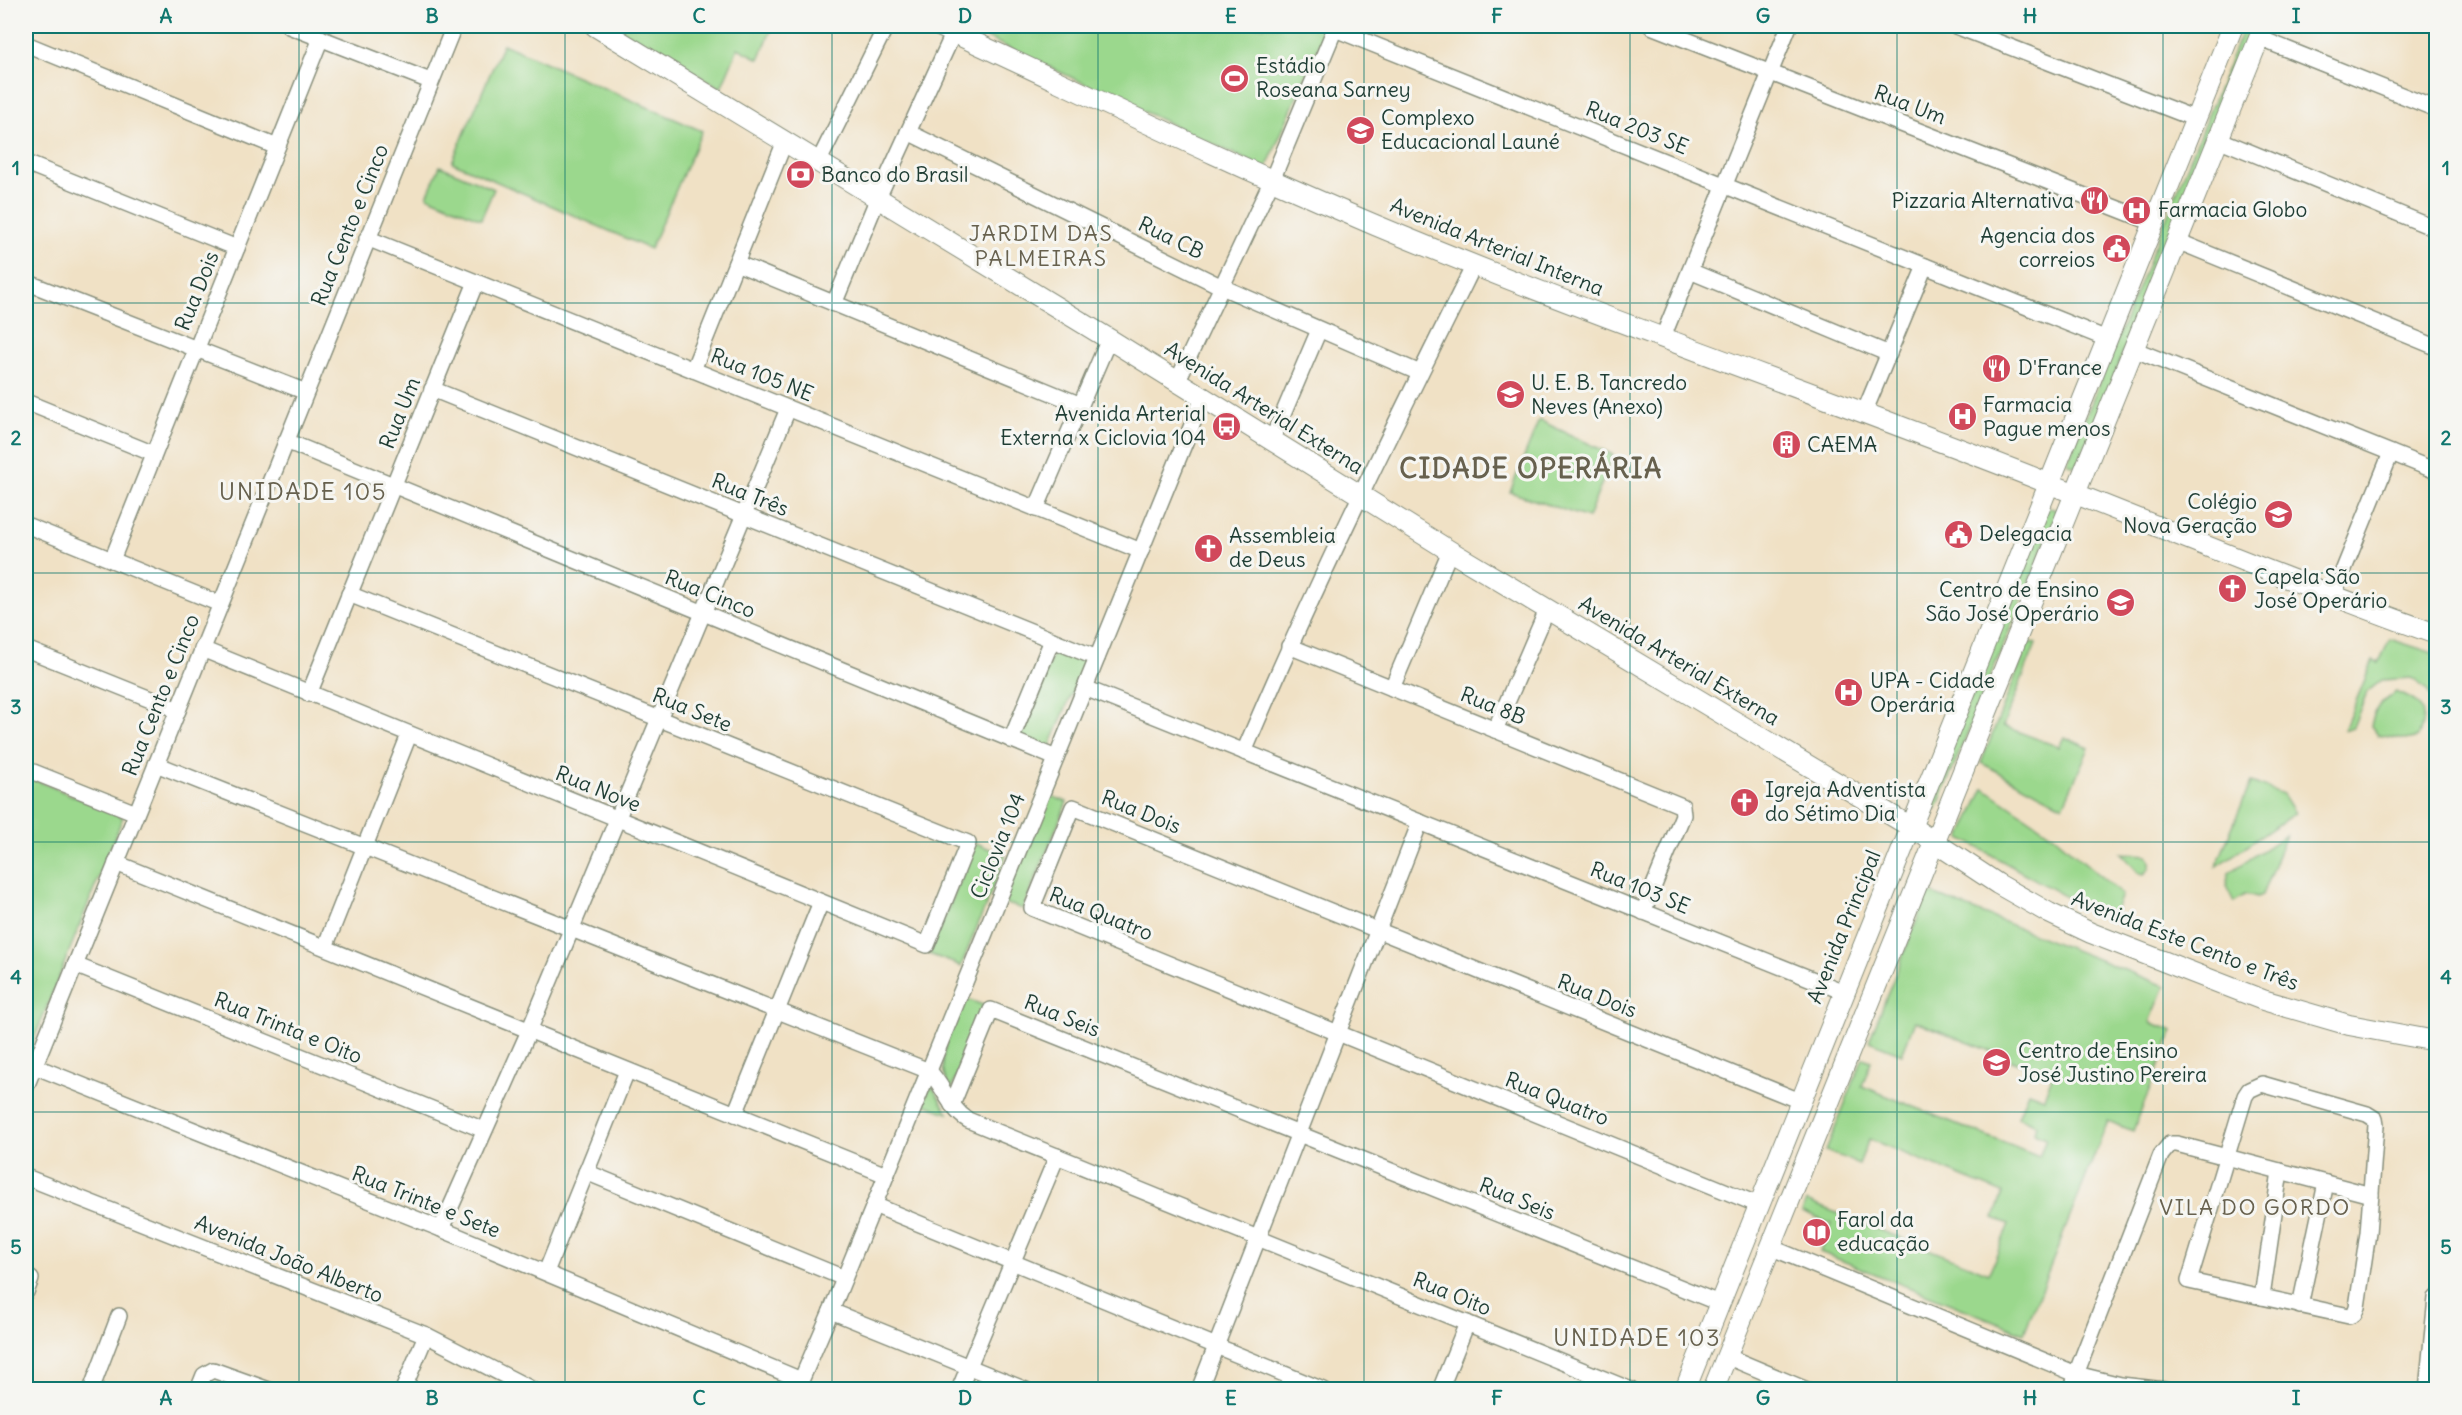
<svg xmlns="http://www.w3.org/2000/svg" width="2462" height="1415" font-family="Delius,sans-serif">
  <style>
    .green { fill: #9bd88d; stroke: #5d8a60; stroke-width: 1.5 }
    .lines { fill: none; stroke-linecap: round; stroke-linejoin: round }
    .minor-casing { stroke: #888f7c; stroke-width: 18 }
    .major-casing { stroke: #888f7c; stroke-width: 22 }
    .minor { stroke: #fff; stroke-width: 15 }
    .major { stroke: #fff; stroke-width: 20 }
    .grid { fill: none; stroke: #0f766e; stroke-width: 1.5; stroke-opacity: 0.55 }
    .labels { text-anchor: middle; stroke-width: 6; stroke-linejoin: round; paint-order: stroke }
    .poi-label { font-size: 21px; fill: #1f3d34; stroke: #f6f6f2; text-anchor: start }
    .street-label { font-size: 21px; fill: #1f3d34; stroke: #f6f6f2 }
    .neighbourhood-label { font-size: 22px; letter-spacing: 1.5px; fill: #67614e; stroke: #f6f6f2 }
    .quarter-label { font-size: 24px; letter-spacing: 1.5px; fill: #67614e; stroke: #f6f6f2 }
    .district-label { font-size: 27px; font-weight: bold; letter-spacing: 1.5px; fill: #67614e; stroke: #f6f6f2 }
    .neatline { fill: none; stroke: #0f766e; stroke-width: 2 }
    .grid-label { font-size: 20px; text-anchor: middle; font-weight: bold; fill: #0f766e }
  </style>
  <rect width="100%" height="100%" fill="#f6f6f2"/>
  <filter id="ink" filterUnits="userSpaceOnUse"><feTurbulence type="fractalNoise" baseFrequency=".0167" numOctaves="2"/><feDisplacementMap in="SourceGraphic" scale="12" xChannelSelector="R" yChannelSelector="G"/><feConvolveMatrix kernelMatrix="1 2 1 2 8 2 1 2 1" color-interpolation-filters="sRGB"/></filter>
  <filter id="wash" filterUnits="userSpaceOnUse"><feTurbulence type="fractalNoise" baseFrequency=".008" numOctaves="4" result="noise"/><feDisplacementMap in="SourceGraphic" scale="24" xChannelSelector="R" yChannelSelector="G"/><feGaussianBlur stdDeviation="1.35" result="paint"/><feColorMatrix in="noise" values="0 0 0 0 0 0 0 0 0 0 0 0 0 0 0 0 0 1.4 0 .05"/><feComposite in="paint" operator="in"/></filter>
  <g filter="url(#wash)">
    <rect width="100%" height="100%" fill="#f0e1c5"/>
    <g class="green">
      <polygon points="613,26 773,26 759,59 738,48 721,88"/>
      <polygon points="962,26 1327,26 1266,169"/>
      <polygon points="2244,26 2255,26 2077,467 2067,463"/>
      <polygon points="503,44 702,131 650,249 452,162"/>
      <polygon points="440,166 494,189 481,219 427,196"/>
      <polygon points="1539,420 1613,455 1588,518 1510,492"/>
      <polygon points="2048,507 2058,511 1936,810 1927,806"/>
      <polygon points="2390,639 2436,654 2436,708 2434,707 2428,690 2411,678 2382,680 2367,692 2353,727 2344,730 2373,660 2379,662"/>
      <polygon points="2029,642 2036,644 2003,726 2059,747 2064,737 2089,748 2063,806 1981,763"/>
      <polygon points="1056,647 1086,659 1048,751 1018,738"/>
      <path d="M 2396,692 C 2422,702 2429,709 2418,737 L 2406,740 L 2378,735 L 2371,726 C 2374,709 2382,701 2396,692 Z"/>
      <polygon points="26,776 123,817 26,1059"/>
      <polygon points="2251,782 2283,794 2295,813 2216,867"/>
      <polygon points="1984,788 2054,836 2122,895 2111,922 1961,838"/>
      <polygon points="1046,794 1067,802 1023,909 1001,902"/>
      <polygon points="2286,835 2262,895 2257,897 2246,894 2234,902 2226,886 2229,873"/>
      <polygon points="976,843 1006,856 961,966 929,954"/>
      <path d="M 2121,853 L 2147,855 C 2152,863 2151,867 2145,874 L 2139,873 Z"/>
      <polygon points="1928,892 2165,986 2150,1022 2173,1031 2133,1131 2108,1121 2024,1333 1820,1252 1831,1224 1802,1212 1806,1201 1989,1273 2009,1224 1994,1218 2003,1193 1869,1139 1859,1164 1826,1151 1863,1058 1871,1061 1862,1086 2039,1157 2046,1138 2034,1133 2036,1125 2018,1117 2028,1092 2044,1098 2052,1076 1915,1021 1902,1054 1869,1041"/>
      <path d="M 965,998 L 985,1006 L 951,1090 C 931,1060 953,1028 965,998 Z"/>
      <polygon points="931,1084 948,1113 923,1104"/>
    </g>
  </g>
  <g filter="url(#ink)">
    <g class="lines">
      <defs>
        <g id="minor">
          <polyline points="289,26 430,81"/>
          <polyline points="1651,26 2154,223"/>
          <polyline points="1956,26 2196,119"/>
          <polyline points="1335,29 2107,339"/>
          <polyline points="2259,38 2436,109"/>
          <polyline points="26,44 277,147"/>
          <polyline points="908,132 1222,287 1420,373"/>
          <polyline points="2218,139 2436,229"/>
          <polyline points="26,163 237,248"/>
          <polyline points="818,163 886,26"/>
          <polyline points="367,238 1141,551"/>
          <polyline points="2177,241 2436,347"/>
          <polyline points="736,263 1081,405"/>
          <polyline points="1690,271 1889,354"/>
          <polyline points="26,282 306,392"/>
          <polyline points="834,304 877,200 954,32"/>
          <polyline points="1663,337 1789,26"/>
          <polyline points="2133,349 2436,471"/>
          <polyline points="693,370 785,141"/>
          <polyline points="1177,382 1272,180 1336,26"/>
          <polyline points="432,389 1097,658"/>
          <polyline points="26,402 154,454"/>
          <polyline points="1864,413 1925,266"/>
          <polyline points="1272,440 1319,330"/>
          <polyline points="286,441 1056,758"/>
          <polyline points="1036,509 1109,339"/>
          <polyline points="26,525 220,604"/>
          <polyline points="112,560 321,38"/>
          <polyline points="2333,596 2391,453"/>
          <polyline points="1289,646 1682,806 1683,815 1643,912"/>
          <polyline points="26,649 178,710"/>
          <polyline points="202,649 927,945 968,843 349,594"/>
          <polyline points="1085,688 1844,992"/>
          <polyline points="1392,688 1450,551"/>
          <polyline points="309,694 476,282"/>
          <polyline points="1495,730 1547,610"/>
          <polyline points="1011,740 1052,640"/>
          <path d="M 1244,752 C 1314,586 1394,426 1474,265"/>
          <path d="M 156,764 L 929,1071 C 944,1086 949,1108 968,1120 L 1631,1390"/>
          <polyline points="26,769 136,813"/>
          <polyline points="116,863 886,1175"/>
          <polyline points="325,947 409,735"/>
          <polyline points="75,965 484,1130"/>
          <polyline points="34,1066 441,1229 801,1380"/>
          <polygon points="2262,1084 2367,1114 2375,1119 2376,1125 2368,1233 2357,1307 2354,1314 2349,1316 2189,1281 2245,1096 2249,1090"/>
          <polyline points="26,1087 454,26"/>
          <polyline points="952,1105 991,1010 1719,1303"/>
          <polyline points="735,1114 821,902"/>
          <polyline points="586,1172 844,1278"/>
          <polyline points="26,1177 426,1335 533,1390"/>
          <polyline points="874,1205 1323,1390"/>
          <polyline points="1759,1205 1032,908 1073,807 1800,1101"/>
          <polyline points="441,1229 529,1031 788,409"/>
          <polyline points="1770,1247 2076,1374 2121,1385 2165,1390"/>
          <polyline points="546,1272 627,1071"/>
          <polyline points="26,1276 31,1279 26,1292"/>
          <polyline points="2262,1297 2280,1171"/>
          <polyline points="2300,1306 2326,1183"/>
          <polyline points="831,1311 1026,1390"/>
          <polyline points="1726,1356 1807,1390"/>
          <polyline points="91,1390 119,1316"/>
          <polyline points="198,1390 204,1375 213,1370 269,1390"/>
          <polyline points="403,1390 426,1335"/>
          <polyline points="797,1390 831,1311 1203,398"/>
          <polyline points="959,1390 1057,1156"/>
          <polyline points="1199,1390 1420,822"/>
          <polyline points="1440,1390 1467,1323"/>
          <polyline points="2072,1390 2076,1374 2161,1155 2170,1144 2177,1144 2371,1195"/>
          <polyline points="2427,1390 2436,1298"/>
        </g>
        <g id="major">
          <polyline points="595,26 1109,339 1450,551 1916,830 1998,884 2049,913 2091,933 2263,1000 2349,1025 2436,1041"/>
          <path d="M 939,26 C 1084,93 1228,163 1375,225 C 1592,316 1816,392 2035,478 C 2169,530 2301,586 2436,634"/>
          <polyline points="1685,1390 2233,26"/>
          <polyline points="1713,1390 2264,26"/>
        </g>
      </defs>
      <use href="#minor" class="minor-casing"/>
      <use href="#major" class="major-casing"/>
      <use href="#minor" class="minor"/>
      <use href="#major" class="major"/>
    </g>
  </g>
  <path class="grid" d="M 299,26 L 299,1390M 565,26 L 565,1390M 832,26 L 832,1390M 1098,26 L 1098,1390M 1364,26 L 1364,1390M 1630,26 L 1630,1390M 1897,26 L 1897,1390M 2163,26 L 2163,1390M 26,303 L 2436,303M 26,573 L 2436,573M 26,842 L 2436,842M 26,1112 L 2436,1112"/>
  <defs>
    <symbol id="stadium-disc" viewBox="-11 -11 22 22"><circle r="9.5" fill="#d1495b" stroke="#f6f6f2"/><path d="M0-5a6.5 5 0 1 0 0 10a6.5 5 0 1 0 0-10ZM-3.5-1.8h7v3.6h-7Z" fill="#fff"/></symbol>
    <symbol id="school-disc" viewBox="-11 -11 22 22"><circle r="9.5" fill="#d1495b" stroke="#f6f6f2"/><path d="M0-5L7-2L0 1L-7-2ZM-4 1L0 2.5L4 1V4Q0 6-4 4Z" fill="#fff"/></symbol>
    <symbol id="bank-disc" viewBox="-11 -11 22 22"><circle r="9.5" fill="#d1495b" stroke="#f6f6f2"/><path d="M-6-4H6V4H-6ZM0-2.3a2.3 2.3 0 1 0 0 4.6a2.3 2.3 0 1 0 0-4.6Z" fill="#fff"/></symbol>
    <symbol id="restaurant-disc" viewBox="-11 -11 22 22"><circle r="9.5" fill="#d1495b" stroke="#f6f6f2"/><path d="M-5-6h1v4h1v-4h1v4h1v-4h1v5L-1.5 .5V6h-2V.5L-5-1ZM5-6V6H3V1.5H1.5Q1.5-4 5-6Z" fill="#fff"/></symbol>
    <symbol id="hospital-disc" viewBox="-11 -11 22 22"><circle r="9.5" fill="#d1495b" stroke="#f6f6f2"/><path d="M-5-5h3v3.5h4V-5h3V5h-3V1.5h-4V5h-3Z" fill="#fff"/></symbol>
    <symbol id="civic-disc" viewBox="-11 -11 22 22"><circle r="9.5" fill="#d1495b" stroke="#f6f6f2"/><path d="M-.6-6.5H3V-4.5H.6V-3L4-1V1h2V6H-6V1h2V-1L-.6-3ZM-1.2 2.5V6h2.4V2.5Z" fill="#fff"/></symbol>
    <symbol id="bus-disc" viewBox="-11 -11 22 22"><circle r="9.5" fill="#d1495b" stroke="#f6f6f2"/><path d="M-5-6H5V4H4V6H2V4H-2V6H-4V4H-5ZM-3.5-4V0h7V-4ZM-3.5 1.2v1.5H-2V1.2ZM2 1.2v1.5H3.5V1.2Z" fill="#fff"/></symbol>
    <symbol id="building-disc" viewBox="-11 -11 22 22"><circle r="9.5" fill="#d1495b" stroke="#f6f6f2"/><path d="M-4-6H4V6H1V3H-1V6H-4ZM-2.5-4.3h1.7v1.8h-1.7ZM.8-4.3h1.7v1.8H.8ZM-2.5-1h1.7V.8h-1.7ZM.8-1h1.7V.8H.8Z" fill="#fff"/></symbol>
    <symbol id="church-disc" viewBox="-11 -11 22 22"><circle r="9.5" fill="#d1495b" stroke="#f6f6f2"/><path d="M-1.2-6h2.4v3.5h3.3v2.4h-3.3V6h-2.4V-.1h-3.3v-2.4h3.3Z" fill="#fff"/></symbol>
    <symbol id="library-disc" viewBox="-11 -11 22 22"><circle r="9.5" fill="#d1495b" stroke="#f6f6f2"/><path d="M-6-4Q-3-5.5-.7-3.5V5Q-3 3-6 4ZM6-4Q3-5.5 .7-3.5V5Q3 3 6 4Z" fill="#fff"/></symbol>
  </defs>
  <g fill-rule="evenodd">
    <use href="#stadium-disc" x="1218" y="62" width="33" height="33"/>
    <use href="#school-disc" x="1344" y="114" width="33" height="33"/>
    <use href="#bank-disc" x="784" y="158" width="33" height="33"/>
    <use href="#restaurant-disc" x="2078" y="184" width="33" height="33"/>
    <use href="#hospital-disc" x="2120" y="194" width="33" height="33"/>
    <use href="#civic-disc" x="2100" y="232" width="33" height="33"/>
    <use href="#restaurant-disc" x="1980" y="352" width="33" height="33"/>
    <use href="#school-disc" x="1494" y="378" width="33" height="33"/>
    <use href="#hospital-disc" x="1946" y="400" width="33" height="33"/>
    <use href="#bus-disc" x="1210" y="410" width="33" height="33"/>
    <use href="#building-disc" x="1770" y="428" width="33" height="33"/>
    <use href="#school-disc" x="2262" y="498" width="33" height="33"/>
    <use href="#civic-disc" x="1942" y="518" width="33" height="33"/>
    <use href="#church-disc" x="1192" y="532" width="33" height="33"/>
    <use href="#church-disc" x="2216" y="572" width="33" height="33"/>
    <use href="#school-disc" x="2104" y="586" width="33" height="33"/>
    <use href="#hospital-disc" x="1832" y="676" width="33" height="33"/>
    <use href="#church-disc" x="1728" y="786" width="33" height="33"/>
    <use href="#school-disc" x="1980" y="1046" width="33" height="33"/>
    <use href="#library-disc" x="1800" y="1216" width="33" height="33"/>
  </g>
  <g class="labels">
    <g class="poi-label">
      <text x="1256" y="73">Estádio<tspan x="1256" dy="24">Roseana Sarney</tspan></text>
      <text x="1381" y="125">Complexo<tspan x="1381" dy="24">Educacional Launé</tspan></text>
      <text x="821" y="182">Banco do Brasil</text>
      <text x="2074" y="208" text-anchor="end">Pizzaria Alternativa</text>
      <text x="2158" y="217">Farmacia Globo</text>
      <text x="2095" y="243" text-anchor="end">Agencia dos<tspan x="2095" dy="24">correios</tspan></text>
      <text x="2018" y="375">D'France</text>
      <text x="1531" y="390">U. E. B. Tancredo<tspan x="1531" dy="24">Neves (Anexo)</tspan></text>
      <text x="1983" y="412">Farmacia<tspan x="1983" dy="24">Pague menos</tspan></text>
      <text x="1206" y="421" text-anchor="end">Avenida Arterial<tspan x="1206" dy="24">Externa x Ciclovia 104</tspan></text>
      <text x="1807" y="452">CAEMA</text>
      <text x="2257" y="509" text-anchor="end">Colégio<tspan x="2257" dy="24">Nova Geração</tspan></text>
      <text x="1979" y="541">Delegacia</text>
      <text x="1229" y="543">Assembleia<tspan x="1229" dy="24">de Deus</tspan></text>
      <text x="2254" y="584">Capela São<tspan x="2254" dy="24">José Operário</tspan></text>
      <text x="2099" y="597" text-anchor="end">Centro de Ensino<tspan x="2099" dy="24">São José Operário</tspan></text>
      <text x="1870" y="688">UPA - Cidade<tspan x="1870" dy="24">Operária</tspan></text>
      <text x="1765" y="797">Igreja Adventista<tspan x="1765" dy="24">do Sétimo Dia</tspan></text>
      <text x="2018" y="1058">Centro de Ensino<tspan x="2018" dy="24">José Justino Pereira</tspan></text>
      <text x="1837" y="1227">Farol da<tspan x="1837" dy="24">educação</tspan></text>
    </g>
    <g class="street-label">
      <text transform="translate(1910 105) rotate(21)" y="7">Rua Um</text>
      <text transform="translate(1637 128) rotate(22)" y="7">Rua 203 SE</text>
      <text transform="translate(350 225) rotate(-68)" y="7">Rua Cento e Cinco</text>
      <text transform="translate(1171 238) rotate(26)" y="7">Rua CB</text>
      <text transform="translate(1497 247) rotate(22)" y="7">Avenida Arterial Interna</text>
      <text transform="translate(197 291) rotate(-68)" y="7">Rua Dois</text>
      <text transform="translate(762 375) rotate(22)" y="7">Rua 105 NE</text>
      <text transform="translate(1264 408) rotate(32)" y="7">Avenida Arterial Externa</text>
      <text transform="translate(400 413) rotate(-68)" y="7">Rua Um</text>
      <text transform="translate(750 495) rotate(22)" y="7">Rua Três</text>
      <text transform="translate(710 594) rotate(22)" y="7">Rua Cinco</text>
      <text transform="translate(1679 661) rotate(31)" y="7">Avenida Arterial Externa</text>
      <text transform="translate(161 695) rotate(-68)" y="7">Rua Cento e Cinco</text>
      <text transform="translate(1493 706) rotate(22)" y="7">Rua 8B</text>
      <text transform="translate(692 710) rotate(22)" y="7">Rua Sete</text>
      <text transform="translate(598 789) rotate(22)" y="7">Rua Nove</text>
      <text transform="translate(1141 812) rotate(22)" y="7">Rua Dois</text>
      <text transform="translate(998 846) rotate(-68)" y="7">Ciclovia 104</text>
      <text transform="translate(1640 888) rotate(22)" y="7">Rua 103 SE</text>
      <text transform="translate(1101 914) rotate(22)" y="7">Rua Quatro</text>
      <text transform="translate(1844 927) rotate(-68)" y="7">Avenida Principal</text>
      <text transform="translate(2185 941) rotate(21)" y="7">Avenida Este Cento e Três</text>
      <text transform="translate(1597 996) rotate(22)" y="7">Rua Dois</text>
      <text transform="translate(1062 1016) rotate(22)" y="7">Rua Seis</text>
      <text transform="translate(288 1028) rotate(22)" y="7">Rua Trinta e Oito</text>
      <text transform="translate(1557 1099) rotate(22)" y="7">Rua Quatro</text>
      <text transform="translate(1517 1199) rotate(22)" y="7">Rua Seis</text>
      <text transform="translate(426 1202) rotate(22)" y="7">Rua Trinte e Sete</text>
      <text transform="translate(289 1259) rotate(22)" y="7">Avenida João Alberto</text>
      <text transform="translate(1452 1294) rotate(22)" y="7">Rua Oito</text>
    </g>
    <g class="neighbourhood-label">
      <text x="1041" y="241">JARDIM DAS<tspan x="1041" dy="25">PALMEIRAS</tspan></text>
      <text x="2255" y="1215">VILA DO GORDO</text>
    </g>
    <g class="quarter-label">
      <text x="303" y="500">UNIDADE 105</text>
      <text x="1637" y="1346">UNIDADE 103</text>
    </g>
    <g class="district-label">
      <text x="1531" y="478">CIDADE OPERÁRIA</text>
    </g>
  </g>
  <rect width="2462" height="1415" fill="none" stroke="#f6f6f2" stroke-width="66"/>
  <rect x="33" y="33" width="2396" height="1349" class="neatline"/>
  <g class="grid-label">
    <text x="166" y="23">A</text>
    <text x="432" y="23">B</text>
    <text x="699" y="23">C</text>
    <text x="965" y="23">D</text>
    <text x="1231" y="23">E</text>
    <text x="1497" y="23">F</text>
    <text x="1763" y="23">G</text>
    <text x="2030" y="23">H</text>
    <text x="2296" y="23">I</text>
    <text x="16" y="175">1</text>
    <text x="2446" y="175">1</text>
    <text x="16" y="445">2</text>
    <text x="2446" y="445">2</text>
    <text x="16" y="714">3</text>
    <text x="2446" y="714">3</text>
    <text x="16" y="984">4</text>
    <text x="2446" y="984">4</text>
    <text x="16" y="1254">5</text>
    <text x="2446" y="1254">5</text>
    <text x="166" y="1405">A</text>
    <text x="432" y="1405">B</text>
    <text x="699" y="1405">C</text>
    <text x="965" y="1405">D</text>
    <text x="1231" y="1405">E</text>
    <text x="1497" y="1405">F</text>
    <text x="1763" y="1405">G</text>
    <text x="2030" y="1405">H</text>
    <text x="2296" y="1405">I</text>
  </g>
</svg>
